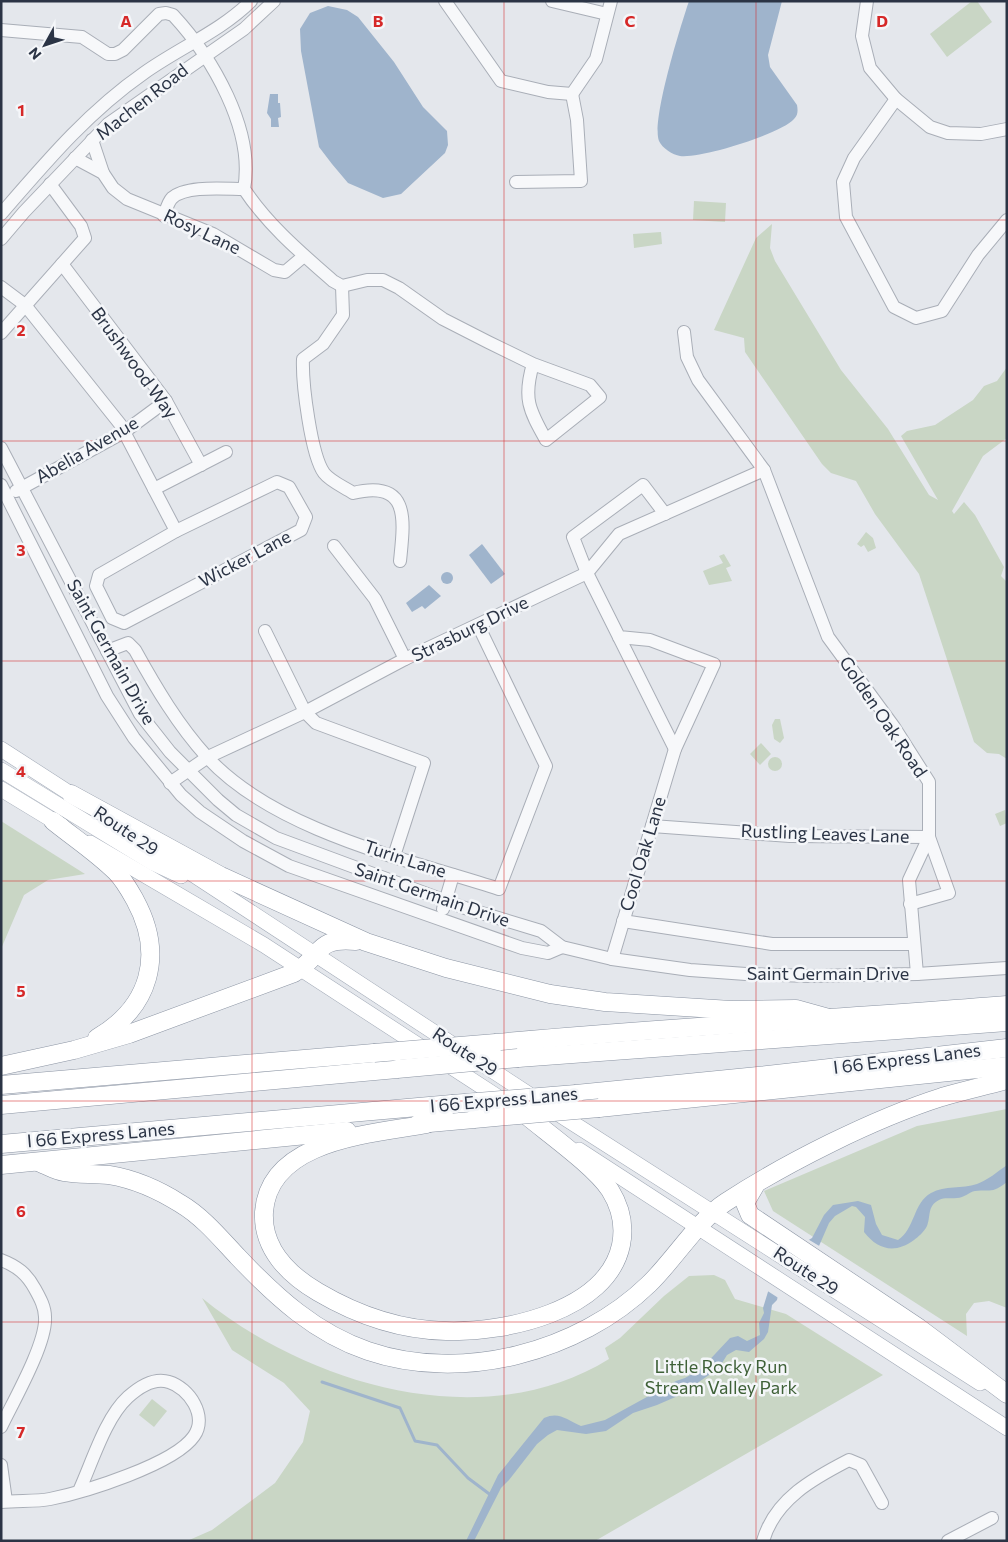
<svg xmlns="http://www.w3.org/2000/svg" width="1008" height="1542" font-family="Commissioner,sans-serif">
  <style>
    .green { fill: #c9d6c5 }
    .water { fill: #9fb4cc }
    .pier { fill: #e4e7ec }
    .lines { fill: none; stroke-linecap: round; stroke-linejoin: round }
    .stream { stroke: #9fb4cc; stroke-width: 3 }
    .minor-casing { stroke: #a9aeb7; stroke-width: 14 }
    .major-casing { stroke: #a3abb8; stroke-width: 16 }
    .highway-casing { stroke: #8b94a3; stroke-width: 19 }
    .minor { stroke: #f7f8fa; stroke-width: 12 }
    .major { stroke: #fff; stroke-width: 15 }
    .highway { stroke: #fff; stroke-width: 18 }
    .highway-bridge-casing { stroke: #8b94a3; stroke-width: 19; stroke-linecap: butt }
    .highway-bridge { stroke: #fff; stroke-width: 18 }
    .grid { fill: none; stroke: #d62828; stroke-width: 1; stroke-opacity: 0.55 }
    .labels { text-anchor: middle; stroke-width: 5; stroke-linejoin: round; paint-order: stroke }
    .street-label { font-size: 18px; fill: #2b3445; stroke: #f4f6f9 }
    .park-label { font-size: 18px; fill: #3f6138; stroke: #f4f6f9 }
    .grid-label { font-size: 16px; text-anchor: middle; font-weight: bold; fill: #d62828; stroke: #f4f6f9; stroke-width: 5; stroke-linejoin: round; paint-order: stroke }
  </style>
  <rect width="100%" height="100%" fill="#e4e7ec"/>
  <g class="green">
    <polygon points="972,1 977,1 992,22 947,57 930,34"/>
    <polygon points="694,201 726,203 725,222 693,220"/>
    <polygon points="772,224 770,248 775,261 841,370 888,429 929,495 938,500 901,436 907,431 935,425 944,419 973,400 984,386 997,381 1007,367 1007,438 983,456 952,511 954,514 964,502 975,515 1004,567 1001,576 1007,582 1007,759 999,754 987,753 974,742 919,574 875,514 856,481 831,473 822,464 745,352 744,338 714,330 756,238"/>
    <polygon points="661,232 662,244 634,248 633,234"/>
    <polygon points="866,532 873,538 876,548 868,552 864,545 861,547 857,544"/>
    <polygon points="724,554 731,566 726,568 732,581 709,585 703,571 723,563 719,556"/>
    <polygon points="775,719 780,719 784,738 780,743 774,739 772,725"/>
    <polygon points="761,743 771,754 760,765 750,754"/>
    <circle cx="775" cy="764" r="7"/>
    <polygon points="1005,810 1007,823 1000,826 995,814"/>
    <polygon points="1,821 85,874 48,880 24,895 1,949"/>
    <polygon points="1007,1109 1007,1308 989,1301 974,1303 966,1314 967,1336 773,1211 764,1191 917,1126"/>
    <path d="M 714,1275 L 725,1280 L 735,1299 L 786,1314 L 883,1375 L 595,1541 L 187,1541 L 212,1530 L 275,1483 L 303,1442 L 310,1411 L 284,1383 L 232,1350 L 202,1298 C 309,1385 483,1437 609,1359 L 605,1348 L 620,1338 L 664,1296 L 689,1276 Z"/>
    <polygon points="152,1399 167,1411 154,1427 139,1415"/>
  </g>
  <g class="water">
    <path d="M 689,1 L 782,1 L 768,55 L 770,67 L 797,105 C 798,111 798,115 794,119 C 781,134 700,159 680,156 C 673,155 662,148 659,141 C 651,121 681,25 689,1 Z"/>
    <polygon points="328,6 347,10 358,17 394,62 423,107 447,131 448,145 445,153 401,194 383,198 348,183 332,164 319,147 301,51 300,29 310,13"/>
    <polygon points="270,94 278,94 278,103 280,103 281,117 278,118 279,127 271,127 271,119 267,113"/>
    <polygon points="482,544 505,574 491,584 469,555"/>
    <circle cx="447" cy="578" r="6"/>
    <polygon points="429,585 441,596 425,609 422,606 412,612 406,603"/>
    <path d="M 1007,1165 L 1007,1182 C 991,1194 992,1189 975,1191 C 969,1192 964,1198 957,1198 C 950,1199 945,1197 939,1200 C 927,1206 931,1216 927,1226 C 924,1232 918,1237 914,1240 C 895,1254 878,1250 864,1232 L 865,1217 L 856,1207 L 852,1206 L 835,1216 L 829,1223 L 819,1246 L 802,1255 L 779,1291 L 777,1300 L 772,1305 L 768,1332 L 764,1339 L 749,1352 L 736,1350 L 727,1355 L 719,1368 L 680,1395 L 657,1405 L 633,1413 L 606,1431 L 586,1434 L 557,1430 L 548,1435 L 537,1444 L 509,1480 L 501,1488 L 474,1541 L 466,1541 L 498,1475 L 544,1418 C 559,1411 567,1420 581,1426 L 605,1420 L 676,1381 L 685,1378 L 701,1369 L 730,1338 L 738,1336 L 747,1341 L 760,1335 L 759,1323 L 764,1313 L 763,1308 L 771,1282 L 795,1248 L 812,1238 L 824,1215 L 833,1205 L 858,1201 L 871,1205 L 876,1224 L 882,1235 L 898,1240 C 915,1229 913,1203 931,1193 C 945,1185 962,1189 977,1184 C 988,1180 997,1172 1007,1165 Z"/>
  </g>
  <polygon class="pier" points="806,1238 821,1247 801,1260 783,1287 780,1299 766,1290 768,1281 793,1246"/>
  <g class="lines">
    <polyline class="stream" points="322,1382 400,1408 415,1441 437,1445 468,1478 492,1496"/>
    <defs>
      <g id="minor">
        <polyline points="445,1 501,81 548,92 572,94 596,59 611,1"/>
        <polyline points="552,1 607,14"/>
        <polyline points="867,1 862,36 870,68 896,99 930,127 948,133 981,134 1007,129"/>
        <path d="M 1,30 L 82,37 L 108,54 L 115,54 L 123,50 L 159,14 L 166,13 L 173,15 C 212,57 255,130 244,189 C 268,225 300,252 333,281 L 342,286 L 367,280 L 383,280 L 399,288 L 443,319 L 488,342 L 533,364 L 590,385 L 600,397 L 546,440 C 529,410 523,398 533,364"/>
        <polyline points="896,99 854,158 843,182 846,217 894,307 916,318 942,311 978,255 1007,220"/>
        <polyline points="92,140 103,173"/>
        <polyline points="75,158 103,173 113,188 127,199 213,234 274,270 285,272 304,256"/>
        <polyline points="516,182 581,181 577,120 572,94"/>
        <path d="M 1,214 C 46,162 88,112 144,73 C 179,48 221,31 251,1"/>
        <path d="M 164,216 C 166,210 168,202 172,198 C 186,185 225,189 244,189"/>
        <polyline points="1,239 24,212 108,124 244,29 274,1"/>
        <polyline points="62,264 166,401 201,465"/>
        <path d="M 342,286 L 343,315 L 323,344 L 303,359 C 302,383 311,455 324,473 C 330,481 344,487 353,493 C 411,479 404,521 400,561"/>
        <polyline points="1,287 25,305 120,424 176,531"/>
        <polyline points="684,332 687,357 698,380 764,470 828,637 894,727 929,782 929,837 909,880 917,974"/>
        <polyline points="1,333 85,238 81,226 50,184"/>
        <polyline points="1,448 140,714 170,752 218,800 236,815 276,838 465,908 541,931 562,947 612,959 690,970 746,974 810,976 917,974 1007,968"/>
        <polygon points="277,482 289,487 306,517 301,530 124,623 112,618 96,586 99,575 176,531"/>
        <polyline points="1,485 107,696 134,738 181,795 200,812 243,841 289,866 522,948 548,953 562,947"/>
        <polyline points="154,489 226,452"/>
        <polyline points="16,491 124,432 166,401"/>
        <polyline points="334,546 375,599 405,659"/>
        <polyline points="265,631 305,712 316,723 424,763 394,856"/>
        <polyline points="619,637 675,749"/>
        <path d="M 107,651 L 128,643 L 135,650 C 156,688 178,725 207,757 C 275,831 406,859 499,889 L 546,766 L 478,625"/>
        <polyline points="170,783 208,757 305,712 405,659 587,573 619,534 764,470"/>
        <polyline points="652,826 790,836 929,837 949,893 910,904"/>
        <polyline points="443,909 453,875"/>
        <polyline points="623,921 772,944 914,944"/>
        <polyline points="612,959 675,749 714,664 650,640 619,637 587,573 573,537 643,485 665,514"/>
        <path d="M 1,1260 C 17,1266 27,1274 35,1289 C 40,1298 45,1307 45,1317 C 47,1343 13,1402 1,1427"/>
        <polyline points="1,1465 6,1501"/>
        <path d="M 1,1502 C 17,1500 35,1502 50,1499 C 85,1492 175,1464 194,1436 C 208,1416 189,1388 169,1382 C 154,1377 138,1388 128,1397 C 105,1418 92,1463 79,1491"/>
        <path d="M 763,1541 C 775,1499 814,1478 849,1460 L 861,1465 L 882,1503"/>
        <polyline points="948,1541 992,1518"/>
      </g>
      <g id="major">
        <polyline points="1,749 80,800"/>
        <polyline points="1,770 153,863 181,876"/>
        <polyline points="1,789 62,826"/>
        <polyline points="139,839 568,1120 980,1383"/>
        <polyline points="90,843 264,945 507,1103"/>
        <polyline points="579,1150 1007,1428"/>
      </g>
      <g id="highway">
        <polyline points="71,794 221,876 366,942 446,968 550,994 605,1002 731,1010 796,1009 832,1019"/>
        <path d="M 53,821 C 74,838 97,853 116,872 C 124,880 130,891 135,900 C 165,955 150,1007 97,1038"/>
        <path d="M 496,1043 C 666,1027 836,1019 1007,1005"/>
        <polyline points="518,1058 1007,1022"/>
        <path d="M 1,1066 L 74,1050 L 129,1034 L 294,973 C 323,956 314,937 356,941"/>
        <polyline points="1,1085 374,1053"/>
        <polyline points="576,1094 758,1076 1007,1048"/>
        <polyline points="1,1105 397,1069"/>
        <polyline points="599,1108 1007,1066"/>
        <polyline points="418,1124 474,1119"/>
        <path d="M 427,1124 C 373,1134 269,1139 264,1212 C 262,1249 289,1275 318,1292 C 357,1315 401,1330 446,1331 C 505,1333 607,1311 621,1245 C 625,1225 620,1206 610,1190 C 595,1167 550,1135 527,1116"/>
        <polyline points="1,1144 452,1104"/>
        <path d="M 38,1162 C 46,1165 55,1171 64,1172 C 78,1175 94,1173 109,1175 C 134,1179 159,1190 181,1204 C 203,1217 221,1239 238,1257 C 276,1297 315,1333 368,1351 C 462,1383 579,1352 649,1284 C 674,1260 698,1220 726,1202 C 786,1163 873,1119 942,1097 C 963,1091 985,1086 1007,1080"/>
        <polyline points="1,1165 347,1131"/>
        <polyline points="755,1186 745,1203 750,1215 919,1328 1007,1394"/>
      </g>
    </defs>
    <use href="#minor" class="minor-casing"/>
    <use href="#major" class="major-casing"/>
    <use href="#highway" class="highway-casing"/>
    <use href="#minor" class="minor"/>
    <use href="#major" class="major"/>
    <use href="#highway" class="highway"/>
    <defs>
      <g id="highway-bridge">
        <polyline points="374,1053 496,1043"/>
        <polyline points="397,1069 518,1058"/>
        <polyline points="452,1104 576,1094"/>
        <polyline points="474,1119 599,1108"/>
      </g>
    </defs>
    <use href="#highway-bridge" class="highway-bridge-casing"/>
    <use href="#highway-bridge" class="highway-bridge"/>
  </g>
  <path class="grid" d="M 252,1 L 252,1541M 504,1 L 504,1541M 756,1 L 756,1541M 1,220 L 1007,220M 1,441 L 1007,441M 1,661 L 1007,661M 1,881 L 1007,881M 1,1101 L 1007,1101M 1,1322 L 1007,1322"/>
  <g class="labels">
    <g class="street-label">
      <text transform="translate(142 102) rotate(-38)" y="6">Machen Road</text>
      <text transform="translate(202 232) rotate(25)" y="6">Rosy Lane</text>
      <text transform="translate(134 363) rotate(54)" y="6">Brushwood Way</text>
      <text transform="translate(87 450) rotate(-30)" y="6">Abelia Avenue</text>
      <text transform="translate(245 559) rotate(-28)" y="6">Wicker Lane</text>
      <text transform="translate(470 629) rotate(-26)" y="6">Strasburg Drive</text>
      <text transform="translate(111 652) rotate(61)" y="6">Saint Germain Drive</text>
      <text transform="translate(883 717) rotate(56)" y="6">Golden Oak Road</text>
      <text transform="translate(126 831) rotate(34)" y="6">Route 29</text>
      <text transform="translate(825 834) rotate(2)" y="6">Rustling Leaves Lane</text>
      <text transform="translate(643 854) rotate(-73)" y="6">Cool Oak Lane</text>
      <text transform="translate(405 859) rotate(18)" y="6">Turin Lane</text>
      <text transform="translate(432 895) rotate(19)" y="6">Saint Germain Drive</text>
      <text x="828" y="980">Saint Germain Drive</text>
      <text transform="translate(465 1052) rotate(33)" y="6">Route 29</text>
      <text transform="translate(907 1059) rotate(-7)" y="6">I 66 Express Lanes</text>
      <text transform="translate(504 1100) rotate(-5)" y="6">I 66 Express Lanes</text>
      <text transform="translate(101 1135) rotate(-5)" y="6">I 66 Express Lanes</text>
      <text transform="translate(806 1271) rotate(33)" y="6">Route 29</text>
    </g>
    <g class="park-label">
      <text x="721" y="1373">Little Rocky Run<tspan x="721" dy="21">Stream Valley Park</tspan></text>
    </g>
  </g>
  <g class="grid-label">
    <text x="126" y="27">A</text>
    <text x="378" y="27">B</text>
    <text x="630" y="27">C</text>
    <text x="882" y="27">D</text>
    <text x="21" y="116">1</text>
    <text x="21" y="336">2</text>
    <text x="21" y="556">3</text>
    <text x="21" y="777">4</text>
    <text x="21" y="997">5</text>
    <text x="21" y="1217">6</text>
    <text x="21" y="1438">7</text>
  </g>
  <rect width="1008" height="1542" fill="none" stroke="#2b3445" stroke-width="5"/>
  <g transform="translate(45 45) rotate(230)" stroke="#f4f6f9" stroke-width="4" paint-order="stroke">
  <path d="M0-4L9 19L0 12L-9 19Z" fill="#2b3445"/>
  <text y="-8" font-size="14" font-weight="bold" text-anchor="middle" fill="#2b3445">N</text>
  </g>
</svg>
